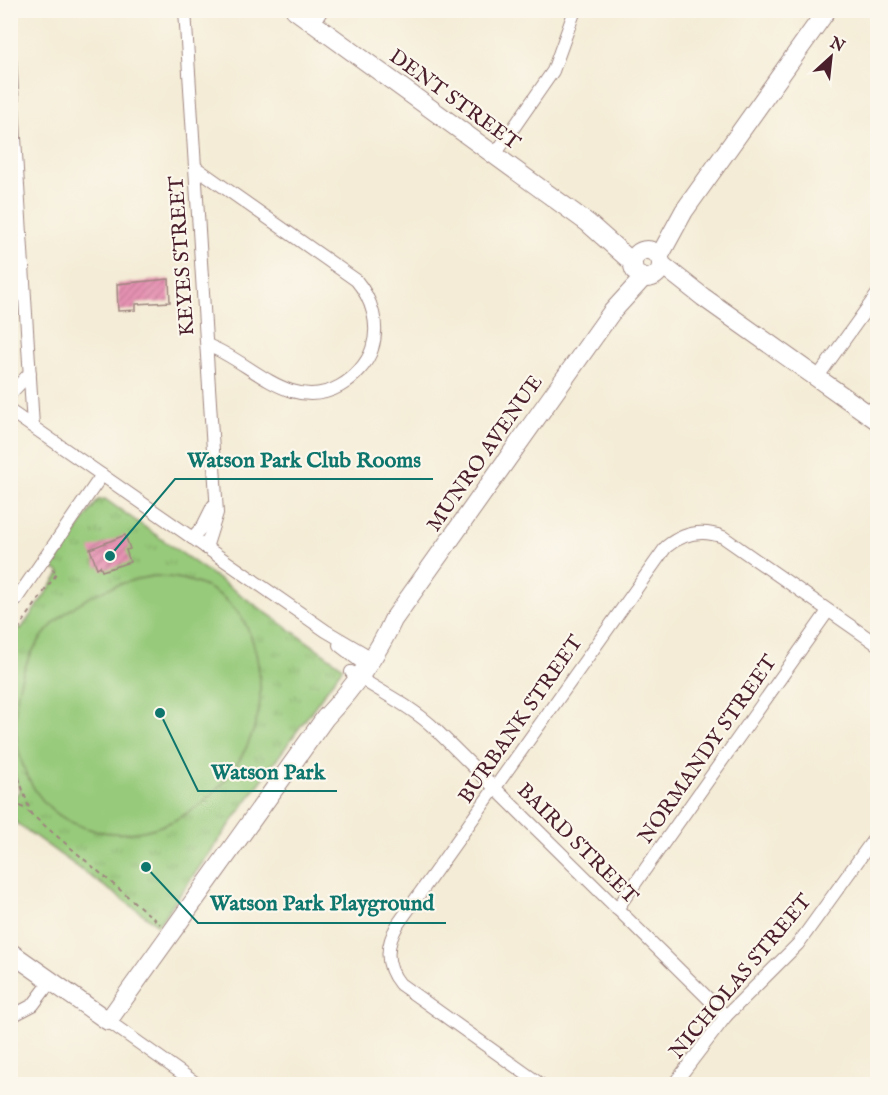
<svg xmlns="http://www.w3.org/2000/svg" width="888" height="1095" font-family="'IM FELL English',serif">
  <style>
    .park { fill: url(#park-tufts); stroke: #707452; stroke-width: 1.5 }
    .pitch { fill: #97ca7a; stroke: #707452; stroke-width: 1.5 }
    .building { fill: url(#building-hatch) }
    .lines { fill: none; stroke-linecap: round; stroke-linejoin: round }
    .street-casing { stroke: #9f8680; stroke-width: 14 }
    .secondary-casing { stroke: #9f8680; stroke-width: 20 }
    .path { stroke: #9f8680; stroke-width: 2; stroke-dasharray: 4.5 4.5; stroke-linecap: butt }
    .street { stroke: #fff; stroke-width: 12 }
    .secondary { stroke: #fff; stroke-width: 18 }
    .labels { text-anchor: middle; stroke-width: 4.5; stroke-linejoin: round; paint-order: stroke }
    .street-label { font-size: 21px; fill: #4a1f2b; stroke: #fbf7ec }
    .leader { fill: none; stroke: #0f766e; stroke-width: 2 }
    .callout-dot { fill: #0f766e; stroke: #fbf7ec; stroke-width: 2 }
    .callout-label { font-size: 22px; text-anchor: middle; font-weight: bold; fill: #0f766e; stroke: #fbf7ec; stroke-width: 4.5; stroke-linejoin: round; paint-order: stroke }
  </style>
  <defs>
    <pattern id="park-tufts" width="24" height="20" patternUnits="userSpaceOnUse" patternTransform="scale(1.5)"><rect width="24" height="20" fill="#97ca7a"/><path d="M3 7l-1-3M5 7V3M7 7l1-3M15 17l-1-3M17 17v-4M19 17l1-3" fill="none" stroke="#84ad6a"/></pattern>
    <pattern id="building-hatch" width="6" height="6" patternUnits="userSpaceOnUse" patternTransform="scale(1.5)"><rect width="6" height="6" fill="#e693b2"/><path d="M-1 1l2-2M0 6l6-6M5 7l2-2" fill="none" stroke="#bc7791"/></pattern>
  </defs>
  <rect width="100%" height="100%" fill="#fbf7ec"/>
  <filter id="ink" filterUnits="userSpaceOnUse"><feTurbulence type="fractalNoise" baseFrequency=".0167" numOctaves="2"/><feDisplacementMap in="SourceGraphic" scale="12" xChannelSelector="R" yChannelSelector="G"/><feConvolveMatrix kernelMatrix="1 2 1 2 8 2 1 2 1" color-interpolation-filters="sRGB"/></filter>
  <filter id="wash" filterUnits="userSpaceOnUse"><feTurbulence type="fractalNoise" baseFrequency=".008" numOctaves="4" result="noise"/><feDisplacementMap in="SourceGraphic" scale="24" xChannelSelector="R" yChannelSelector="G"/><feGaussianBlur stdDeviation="1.35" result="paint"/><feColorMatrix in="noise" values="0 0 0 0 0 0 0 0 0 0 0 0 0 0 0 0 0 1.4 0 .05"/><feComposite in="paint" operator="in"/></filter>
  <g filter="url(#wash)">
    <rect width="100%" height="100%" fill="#f4ecd6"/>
    <polygon class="park" points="105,499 343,667 158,925 11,819 11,804 19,791 11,760 11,625 21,629 60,573 52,567 98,500"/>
    <path class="pitch" d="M 155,576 C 213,578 249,606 258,664 C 260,681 262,701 257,718 C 238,796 151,859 73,823 C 6,792 0,690 42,637 C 69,602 112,582 155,576 Z"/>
    <g id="blocks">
      <g class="building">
        <polygon points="169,279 170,302 136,304 136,310 118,311 117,284"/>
        <polygon points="125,535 130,549 126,550 130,562 102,571 100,566 97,568 90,549"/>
      </g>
    </g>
  </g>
  <g filter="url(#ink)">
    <use href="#blocks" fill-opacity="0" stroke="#9f8680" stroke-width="1.5"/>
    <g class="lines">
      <defs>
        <g id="street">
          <polyline points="185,10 217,513 206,548"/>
          <polyline points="313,24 322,10"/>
          <polyline points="10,58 33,426"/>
          <polyline points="494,156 553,71 575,10"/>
          <path d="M 195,167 L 356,280 C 372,299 380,325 372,349 C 367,364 354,378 340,386 C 290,414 251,361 207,345"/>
          <polyline points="817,378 878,293"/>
          <polyline points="10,394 30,373"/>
          <polyline points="10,411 326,631 372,658"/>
          <polyline points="192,538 203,526 213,506"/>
          <polyline points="10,608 102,475"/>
          <polyline points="339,645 366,666"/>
          <path d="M 351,672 C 378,691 408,704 432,726 L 726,1016"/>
          <polyline points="617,909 828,611"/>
          <polyline points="10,1017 33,1005 51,981"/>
          <polyline points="108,1021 197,1084"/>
          <path d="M 540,1084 L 400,984 C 384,964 386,945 398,924 L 666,547 C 683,533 702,529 723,537 L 878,645"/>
          <polyline points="674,1084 726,1016 798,944 878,833"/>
        </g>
        <g id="secondary">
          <polyline points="295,10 588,223 633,263"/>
          <circle cx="647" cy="264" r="14"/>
          <polyline points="659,257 684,211 827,10"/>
          <polyline points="661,264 703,297 878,421"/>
          <path d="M 10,952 L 108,1021 L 325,718 C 352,689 377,656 393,620 L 611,313 L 643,278"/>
        </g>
      </defs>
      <use href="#street" class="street-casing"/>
      <use href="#secondary" class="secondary-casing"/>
      <g class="path">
        <polyline points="10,621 19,628 57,573 52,569"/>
        <polyline points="10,752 31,814 160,924"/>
        <polyline points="13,800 31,814"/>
      </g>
      <use href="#street" class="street"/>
      <use href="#secondary" class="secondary"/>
    </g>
  </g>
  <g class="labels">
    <g class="street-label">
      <text transform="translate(455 99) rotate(36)" y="7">DENT STREET</text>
      <text transform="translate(181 256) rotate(-94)" y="7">KEYES STREET</text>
      <text transform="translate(484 453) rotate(-55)" y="7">MUNRO AVENUE</text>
      <text transform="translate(520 719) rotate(-55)" y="7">BURBANK STREET</text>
      <text transform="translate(707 749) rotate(-55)" y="7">NORMANDY STREET</text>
      <text transform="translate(578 843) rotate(45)" y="7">BAIRD STREET</text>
      <text transform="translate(740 976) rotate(-50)" y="7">NICHOLAS STREET</text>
    </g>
  </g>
  <path class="leader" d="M110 556L175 479H433M160 713L198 791H337M146 867L198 923H446"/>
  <g class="callout-dot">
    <circle cx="110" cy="556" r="6"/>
    <circle cx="160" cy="713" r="6"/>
    <circle cx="146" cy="867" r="6"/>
  </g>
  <g class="callout-label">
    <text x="304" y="467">Watson Park Club Rooms</text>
    <text x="268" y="779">Watson Park</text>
    <text x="322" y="910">Watson Park Playground</text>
  </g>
  <rect width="888" height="1095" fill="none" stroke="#fbf7ec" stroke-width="36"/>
  <g transform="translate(831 57) rotate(27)" stroke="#fbf7ec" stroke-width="4.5" paint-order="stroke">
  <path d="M0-4.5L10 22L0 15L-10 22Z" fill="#4a1f2b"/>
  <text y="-9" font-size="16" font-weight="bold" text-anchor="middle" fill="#4a1f2b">N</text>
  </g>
</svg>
